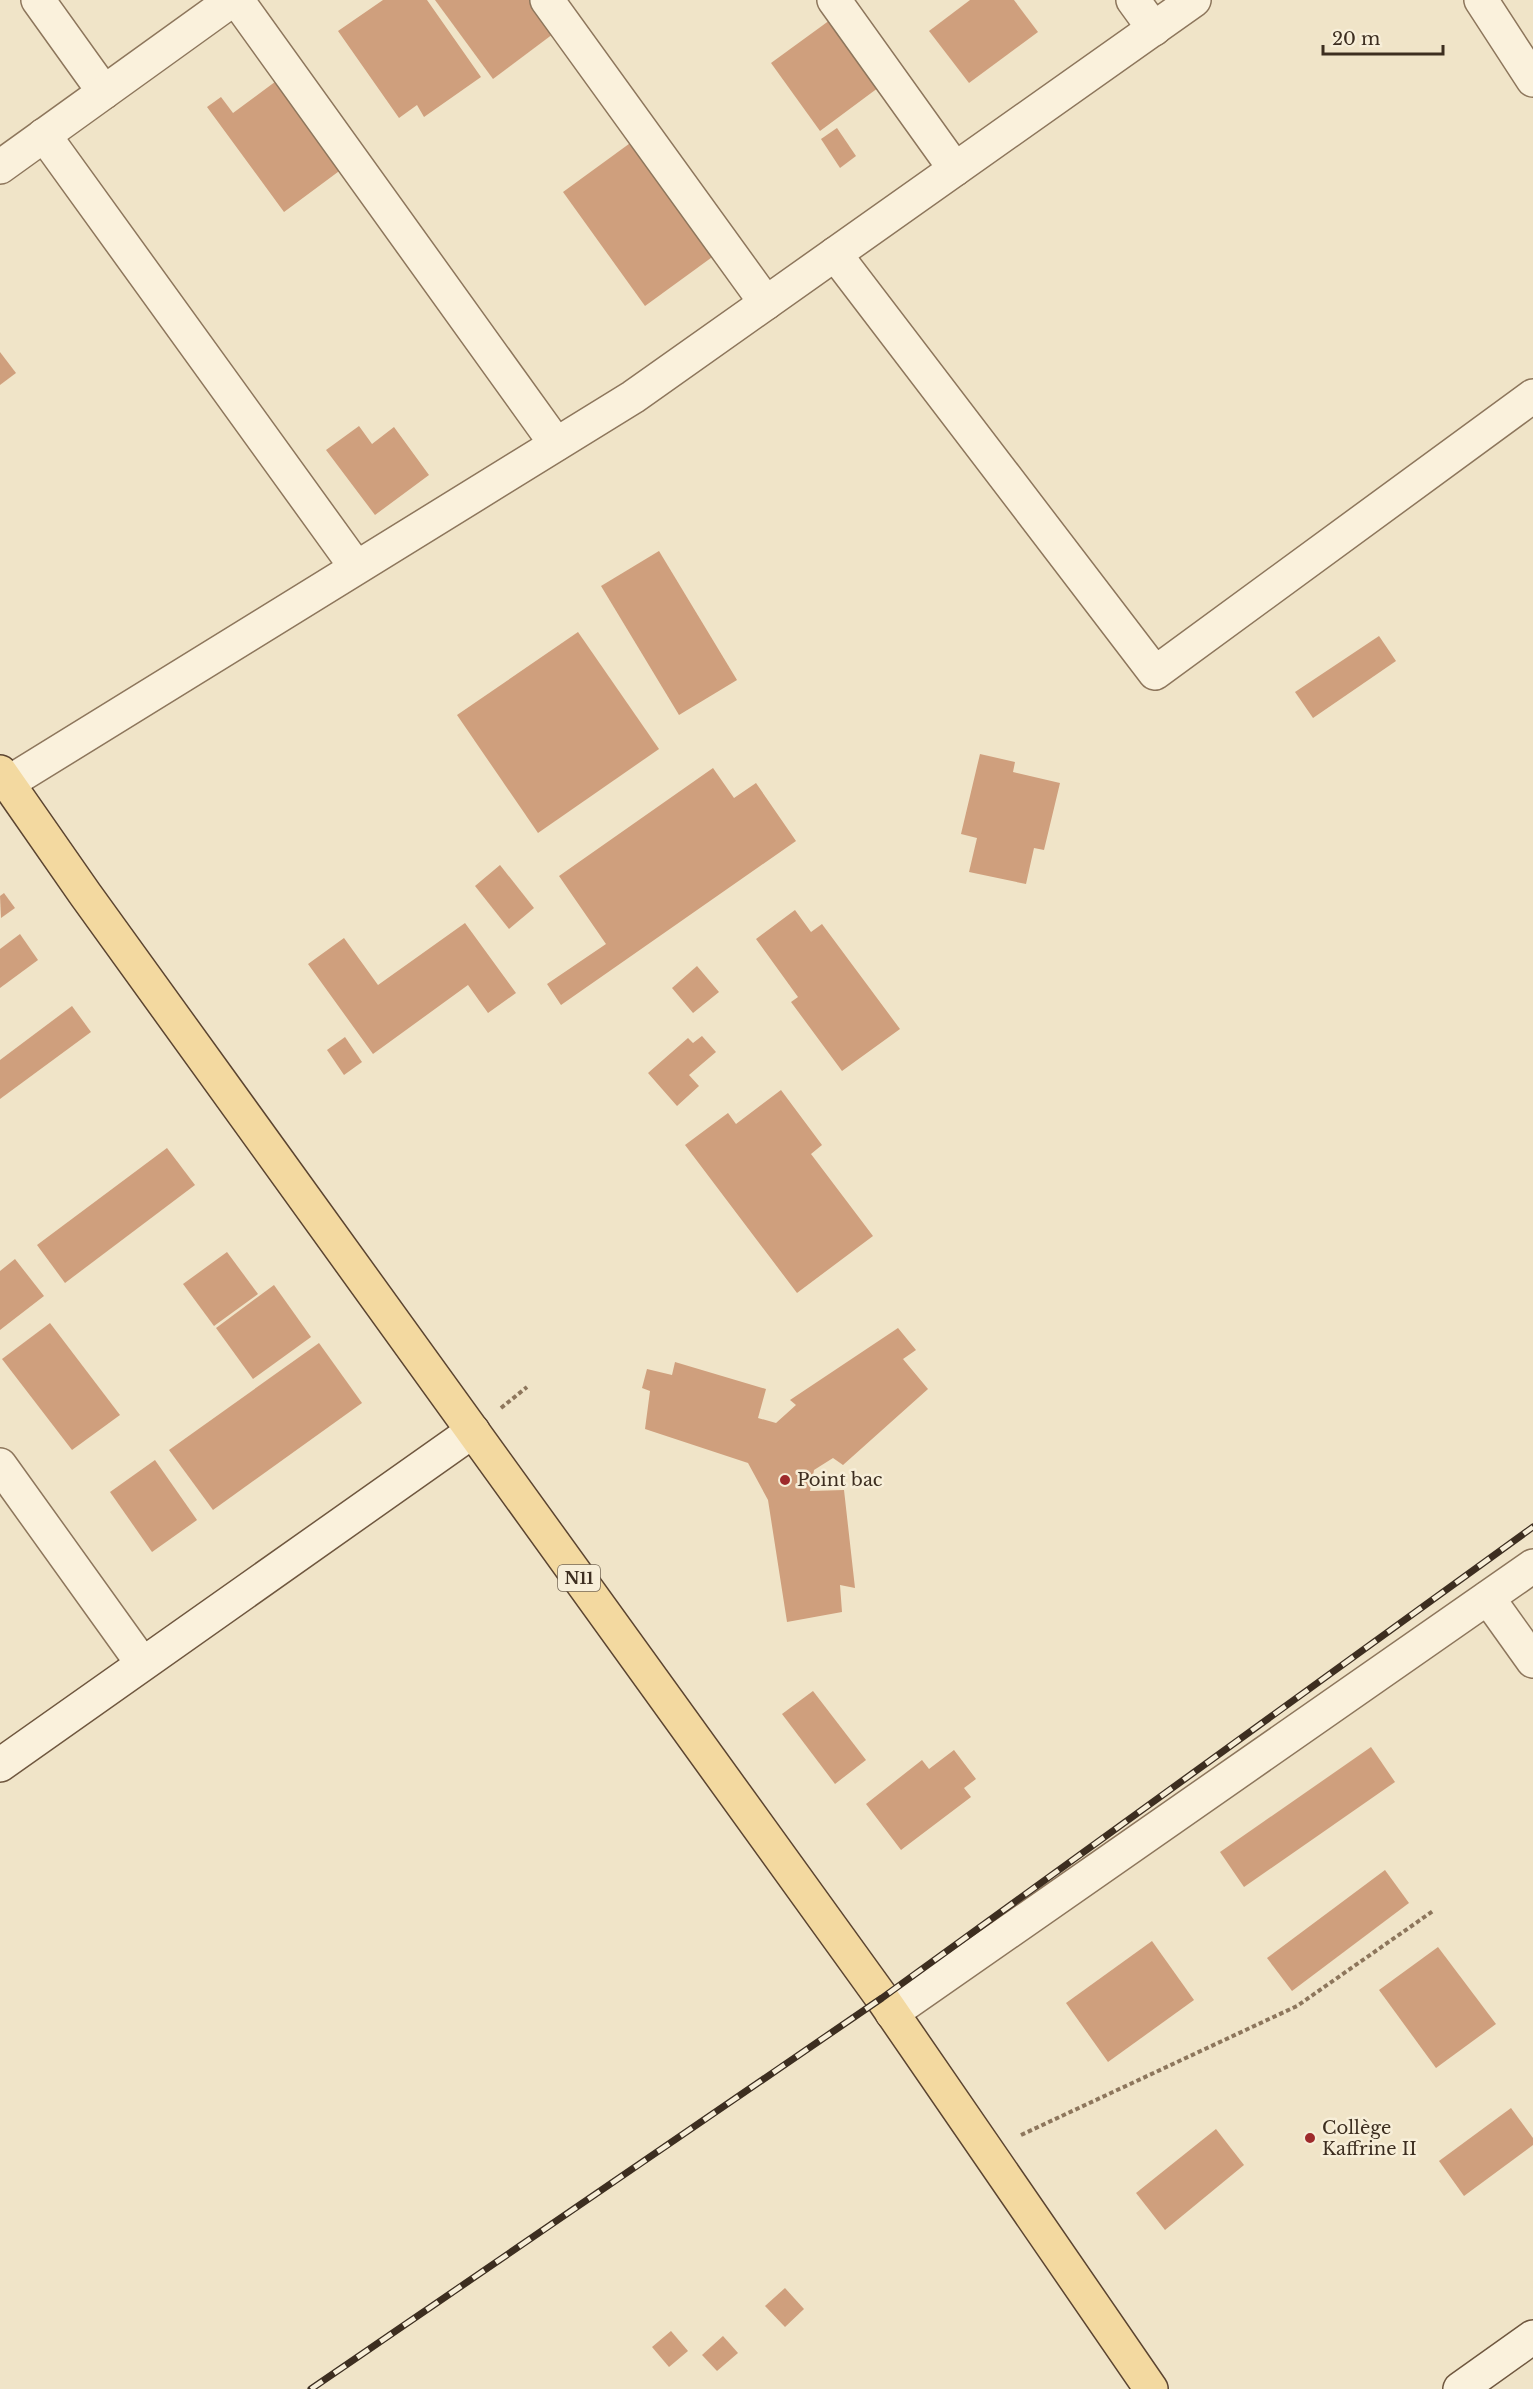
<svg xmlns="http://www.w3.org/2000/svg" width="1533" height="2389" font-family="'Libre Baskerville',serif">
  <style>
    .building { fill: #cf9f7d }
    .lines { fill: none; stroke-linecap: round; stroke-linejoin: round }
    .street-casing { stroke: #8d765c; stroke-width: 36 }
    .secondary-casing { stroke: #6f573f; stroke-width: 36 }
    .primary-casing { stroke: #5b4430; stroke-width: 36 }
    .path { stroke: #8d765c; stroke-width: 4; stroke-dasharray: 4.5 3; stroke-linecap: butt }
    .street { stroke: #faf1dc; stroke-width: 33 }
    .secondary { stroke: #faf1dc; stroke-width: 33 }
    .primary { stroke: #f3d9a0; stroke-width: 33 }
    .rail-casing { stroke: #3d2e20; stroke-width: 7 }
    .rail { stroke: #f7eed8; stroke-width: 4.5; stroke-dasharray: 14; stroke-linecap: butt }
    .poi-dot { fill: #9e2a2b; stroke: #f7eed8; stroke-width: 2 }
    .labels { text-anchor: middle; stroke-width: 5; stroke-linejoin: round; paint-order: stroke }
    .shield { fill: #f7eed8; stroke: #756857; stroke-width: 1.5 }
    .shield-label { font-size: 16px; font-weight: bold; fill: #3d2e20 }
    .poi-label { font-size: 18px; fill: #3d2e20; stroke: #f7eed8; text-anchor: start }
  </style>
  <rect width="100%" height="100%" fill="#f0e4c8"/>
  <g class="building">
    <polygon points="383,0 427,0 481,77 424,117 417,105 399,118 338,31"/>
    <polygon points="435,0 540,0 561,28 493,79"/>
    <polygon points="970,0 1014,0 1038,32 969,83 929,31"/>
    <polygon points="841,12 890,79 820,131 771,63"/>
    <polygon points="295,67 346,166 284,212 207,107 221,97 233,113"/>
    <polygon points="837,128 856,156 840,168 821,139"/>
    <polygon points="633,141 715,255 645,306 563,192"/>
    <polygon points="0,352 16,373 0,385"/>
    <polygon points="359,426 372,444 394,427 429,475 375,515 326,450"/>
    <polygon points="659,551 737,680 679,715 601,586"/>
    <polygon points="578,632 659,749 538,833 457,715"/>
    <polygon points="1379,636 1396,661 1313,718 1295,692"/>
    <polygon points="980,754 1015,762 1013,772 1060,783 1044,850 1034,848 1026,884 969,872 977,838 961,834"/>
    <polygon points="713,768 734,798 756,783 796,841 561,1005 547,984 606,944 559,876"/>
    <polygon points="500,865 534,908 509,929 475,886"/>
    <polygon points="4,893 15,908 1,918 0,896"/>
    <polygon points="795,910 811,932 822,924 900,1029 842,1071 791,1002 798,997 756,939"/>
    <polygon points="465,923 516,993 488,1013 468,985 373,1054 308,964 344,938 378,985"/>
    <polygon points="20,934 38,960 0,988 0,949"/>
    <polygon points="697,966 719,992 693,1013 672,988"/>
    <polygon points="72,1006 91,1032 0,1099 0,1060"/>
    <polygon points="702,1036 716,1052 689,1075 699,1086 677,1106 648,1073 688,1038 693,1043"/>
    <polygon points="345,1037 362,1062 344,1075 327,1050"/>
    <polygon points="781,1090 822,1145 811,1154 873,1236 797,1293 685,1145 728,1113 736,1124"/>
    <polygon points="167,1148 195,1185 65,1283 37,1245"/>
    <polygon points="227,1252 258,1294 214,1326 183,1284"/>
    <polygon points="15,1259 44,1296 0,1330 0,1271"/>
    <polygon points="274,1285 311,1337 253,1379 216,1328"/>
    <polygon points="50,1323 120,1415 72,1450 2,1359"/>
    <polygon points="898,1328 916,1350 903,1359 928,1389 843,1465 833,1458 814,1470 810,1491 844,1490 855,1588 840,1585 842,1612 787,1622 768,1500 748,1463 645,1429 650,1391 642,1388 647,1369 672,1375 675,1362 766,1389 758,1418 776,1423 796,1405 790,1400"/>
    <polygon points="319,1343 362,1403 213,1510 169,1450"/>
    <polygon points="155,1460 197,1520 152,1552 110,1492"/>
    <polygon points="813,1691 866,1760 835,1784 782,1714"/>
    <polygon points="1371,1747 1395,1782 1244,1887 1220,1852"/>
    <polygon points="954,1750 976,1779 964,1788 971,1797 901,1850 866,1804 922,1760 929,1769"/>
    <polygon points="1385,1870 1409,1903 1292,1991 1267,1958"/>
    <polygon points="1152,1941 1194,2000 1108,2062 1066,2003"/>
    <polygon points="1438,1947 1496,2024 1436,2068 1379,1990"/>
    <polygon points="1511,2108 1533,2138 1533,2145 1464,2196 1439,2161"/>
    <polygon points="1216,2129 1244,2165 1165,2230 1136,2193"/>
    <polygon points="785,2288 804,2309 785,2327 765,2306"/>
    <polygon points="671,2331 688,2351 669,2367 652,2347"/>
    <polygon points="723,2336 738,2353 717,2371 702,2355"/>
  </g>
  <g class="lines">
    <defs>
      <g id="street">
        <polyline points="38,0 104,92"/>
        <polyline points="237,0 556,444"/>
        <polyline points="547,0 766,303"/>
        <polyline points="834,0 955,169"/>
        <polyline points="1133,0 1154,29"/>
        <polyline points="1481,0 1533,80"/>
        <polyline points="44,135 356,567"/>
        <polyline points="0,167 232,0"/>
        <polyline points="835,254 1155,673 1533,396"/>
        <polyline points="8,783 633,397 1194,0"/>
        <polyline points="0,1465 142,1663"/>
        <polyline points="1488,1598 1533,1661"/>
        <polyline points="892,2013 1533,1566"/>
      </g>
      <g id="secondary">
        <polyline points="0,1765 473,1431"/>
        <polyline points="1460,2389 1533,2337"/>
      </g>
      <polyline id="primary" points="0,772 85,894 882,1998 1151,2389"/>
    </defs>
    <use href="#street" class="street-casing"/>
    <use href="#secondary" class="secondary-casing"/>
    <use href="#primary" class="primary-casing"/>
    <g class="path">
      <polyline points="501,1408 527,1387"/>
      <polyline points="1021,2135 1297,2006 1433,1911"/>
    </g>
    <use href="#street" class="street"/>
    <use href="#secondary" class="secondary"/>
    <use href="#primary" class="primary"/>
    <defs>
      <polyline id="rail" points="311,2389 882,1998 1533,1527"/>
    </defs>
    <use href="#rail" class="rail-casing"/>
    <use href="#rail" class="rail"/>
  </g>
  <g class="poi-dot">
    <circle cx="785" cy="1480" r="6"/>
    <circle cx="1310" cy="2138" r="6"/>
  </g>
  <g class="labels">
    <rect class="shield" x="558" y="1565" width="42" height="26" rx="4.5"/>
    <g class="shield-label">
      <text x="579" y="1584">N11</text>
    </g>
    <g class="poi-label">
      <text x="797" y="1486">Point bac</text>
      <text x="1322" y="2134">Collège<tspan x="1322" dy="21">Kaffrine II</tspan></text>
    </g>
  </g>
  <path d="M1323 45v9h120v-9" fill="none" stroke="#3d2e20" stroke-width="3"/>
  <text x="1332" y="45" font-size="18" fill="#3d2e20" stroke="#f7eed8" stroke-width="4.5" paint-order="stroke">20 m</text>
</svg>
